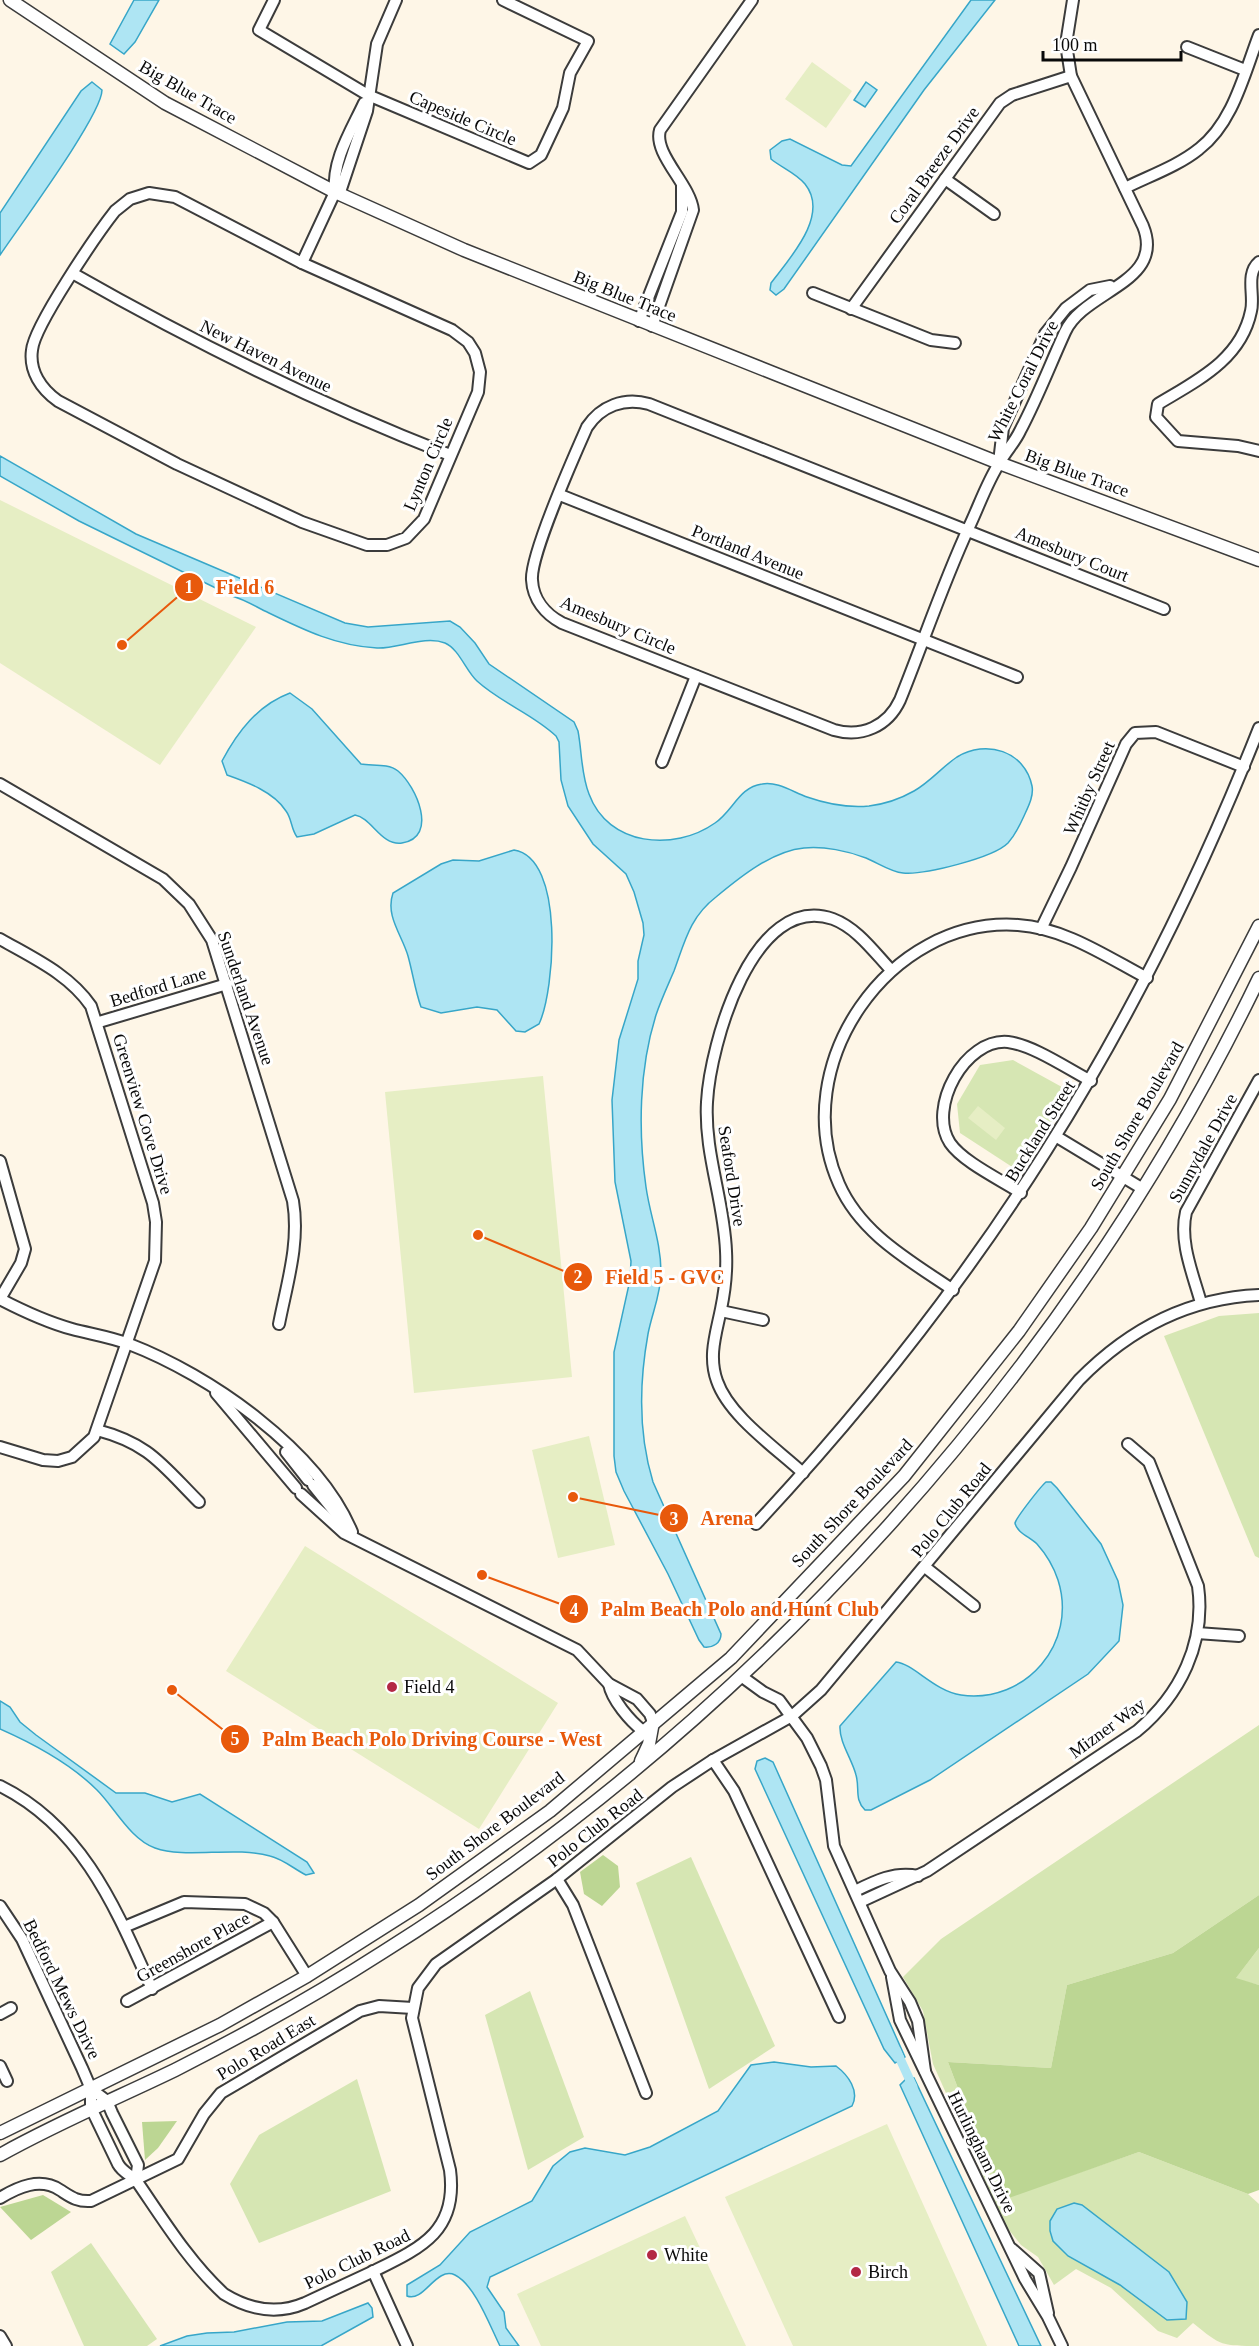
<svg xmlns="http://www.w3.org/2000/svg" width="1259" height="2346" font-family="'Times New Roman',serif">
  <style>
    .green { fill: #d6e6b3 }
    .forest { fill: #bcd693 }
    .pitch { fill: #e6eec4 }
    .water { fill: #aee5f3; stroke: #37a6c8; stroke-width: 1.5 }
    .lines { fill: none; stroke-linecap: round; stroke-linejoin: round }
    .canal { stroke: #aee5f3; stroke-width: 9 }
    .minor-casing { stroke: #3c3c3c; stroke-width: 14 }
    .tertiary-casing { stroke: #3c3c3c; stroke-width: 15 }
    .minor { stroke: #fff; stroke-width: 10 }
    .tertiary { stroke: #fff; stroke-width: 12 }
    .poi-dot { fill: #b32845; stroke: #fff; stroke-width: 2 }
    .labels { text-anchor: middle; stroke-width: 6; stroke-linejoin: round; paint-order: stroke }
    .street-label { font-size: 18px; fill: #090909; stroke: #fff }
    .poi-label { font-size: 18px; fill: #090909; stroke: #fff; text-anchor: start }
    .leader { fill: none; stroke: #e8590c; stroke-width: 2 }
    .callout-dot { fill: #e8590c; stroke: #fff; stroke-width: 2 }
    .mark-label { font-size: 18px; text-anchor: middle; font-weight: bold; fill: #fff }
    .callout-label { font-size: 20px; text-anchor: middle; font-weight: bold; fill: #e8590c; stroke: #fff; stroke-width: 6; stroke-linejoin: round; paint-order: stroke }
  </style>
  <rect width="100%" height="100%" fill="#fef6e7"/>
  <g class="green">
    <polygon points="1013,1060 1071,1092 1020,1172 960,1133 957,1104 980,1065"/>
    <polygon points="1259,1313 1259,1558 1255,1556 1164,1336 1219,1316"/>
    <path d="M 1259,1725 L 1259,1895 L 1173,1953 L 1067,1985 L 1051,2068 L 948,2062 L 981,2149 L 1006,2198 L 1139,2152 L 1248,2194 L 1259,2204 L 1259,2346 C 1222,2346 1221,2346 1193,2323 L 1177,2338 L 1158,2331 L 1111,2288 L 1076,2269 L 1054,2285 L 1038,2257 L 1021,2245 L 1005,2225 L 933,2064 L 923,2011 L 903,1977 L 941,1939 Z"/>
    <polygon points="691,1857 775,2046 709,2089 636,1883"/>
    <polygon points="1259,1948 1259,1985 1235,1979"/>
    <polygon points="530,1991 584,2137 528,2170 485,2015"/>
    <polygon points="357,2079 391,2191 259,2243 230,2184 259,2135"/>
    <polygon points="91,2243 157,2339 147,2346 84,2346 51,2272"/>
  </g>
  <g class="forest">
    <polygon points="603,1855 618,1866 620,1887 602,1906 584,1894 580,1872"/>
    <polygon points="1259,1895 1259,1948 1236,1978 1259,1985 1259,2190 1248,2194 1139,2152 1006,2199 981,2149 948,2062 1051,2068 1067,1985 1173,1953"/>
    <polygon points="177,2121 158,2148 145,2160 142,2122"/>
    <polygon points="43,2195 71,2212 31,2240 0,2207"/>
  </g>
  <g class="pitch">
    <polygon points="812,62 852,91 826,128 785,99"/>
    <polygon points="0,500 256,627 160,765 0,663"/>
    <polygon points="543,1076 572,1377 414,1393 385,1092"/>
    <polygon points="978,1106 1005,1128 996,1140 968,1118"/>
    <polygon points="589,1436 615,1545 558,1558 532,1450"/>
    <polygon points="305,1546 558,1703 479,1829 226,1671"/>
    <polygon points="887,2124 987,2346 793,2346 725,2197"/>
    <polygon points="685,2216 746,2346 541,2346 517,2294"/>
  </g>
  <g class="water">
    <polygon points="134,0 159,0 135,42 124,54 110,44"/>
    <path d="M 971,0 L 995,0 L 924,90 L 784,289 L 776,295 L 770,290 L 771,283 C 790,258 830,215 805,184 C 796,173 782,168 771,159 L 770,150 L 782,141 L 790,139 L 842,165 L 851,166 Z"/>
    <path d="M 92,82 L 102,90 C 102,115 18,228 0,255 L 0,213 L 81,91 Z"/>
    <polygon points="866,82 877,90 865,107 854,100"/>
    <path d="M 0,456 L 136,534 L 345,623 L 368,627 L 450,621 L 460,627 L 475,643 L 489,664 L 574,722 L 578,731 C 582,752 581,774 589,794 C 608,846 674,852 715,823 C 733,811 739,787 762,784 C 777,781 793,792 807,797 C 827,804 848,808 869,806 C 885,804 900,799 914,791 C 930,782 942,767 957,757 C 986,739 1025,751 1032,786 C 1034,796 1028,807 1024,816 C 1020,825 1015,835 1008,843 C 993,858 924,875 903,873 C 891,872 878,863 866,858 C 848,851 824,846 804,848 C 772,851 740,877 716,897 C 690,917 685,941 674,971 C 668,985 661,1000 656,1015 C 639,1069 638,1131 646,1187 C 650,1216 661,1242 661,1272 C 661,1294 652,1313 648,1334 C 639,1384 638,1433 653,1482 L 721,1634 C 721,1643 713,1648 704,1647 L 699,1640 L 668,1574 L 624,1491 L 616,1472 L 614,1456 L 614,1352 L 630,1280 L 631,1261 L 615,1182 L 612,1100 L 619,1040 L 638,979 L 638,961 L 644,935 L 643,923 L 634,892 L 626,874 L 593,844 L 568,806 L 561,780 L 559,742 L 556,736 C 533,714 501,703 477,681 C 466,671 459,649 445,643 C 425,635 397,649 377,648 C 337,646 304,630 269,613 C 256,607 246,600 232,596 L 79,521 L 0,476 Z"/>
    <path d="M 290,693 L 312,709 L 361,764 C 372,766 388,763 398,771 C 416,786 439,837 402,843 C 381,846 372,818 355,815 L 314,834 L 297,837 C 291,829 292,819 286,811 C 274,792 247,782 227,775 L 222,761 C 238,731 258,705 290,693 Z"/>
    <path d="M 514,850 C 565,858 555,990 539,1024 L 525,1032 L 516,1031 L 497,1010 L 477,1007 L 441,1013 L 421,1007 C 415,990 413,974 408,956 C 402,935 385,916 393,893 L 441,864 L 453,860 L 479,861 Z"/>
    <path d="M 1046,1482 L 1051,1482 L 1057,1488 L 1101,1544 L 1118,1581 L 1123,1605 L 1119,1641 L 1088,1674 L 930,1780 L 871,1810 L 865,1810 C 854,1799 860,1789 856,1775 C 852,1759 839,1742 840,1726 L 896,1662 C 914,1664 934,1691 961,1695 C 1026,1704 1078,1643 1058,1580 C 1054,1568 1046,1554 1037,1544 C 1030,1537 1017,1533 1015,1523 C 1016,1518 1041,1486 1046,1482 Z"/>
    <path d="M 0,1701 L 10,1707 L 20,1722 L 36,1735 L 116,1793 L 145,1793 L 172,1802 L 200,1794 L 307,1862 L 314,1873 L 306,1875 C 294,1869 283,1859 270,1856 C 235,1846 185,1859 155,1848 C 130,1839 115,1808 97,1790 C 70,1763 34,1744 0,1729 Z"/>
    <polygon points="765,1758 773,1762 905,2057 895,2063 884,2049 755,1769 757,1761"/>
    <path d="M 774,2062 L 811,2067 L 836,2066 C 848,2075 860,2091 852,2106 L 490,2277 L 487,2287 L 504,2312 L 506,2328 L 519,2346 L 500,2346 C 490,2326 475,2285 455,2275 C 436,2266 424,2303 407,2296 L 407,2285 L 440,2265 L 470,2232 L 532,2201 L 553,2166 L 570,2152 L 585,2148 L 625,2155 L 650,2147 L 718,2111 L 751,2065 Z"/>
    <polygon points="908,2077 914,2078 1041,2346 1019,2346 900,2085"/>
    <polygon points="1074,2203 1082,2205 1169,2272 1187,2302 1186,2319 1167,2320 1120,2285 1068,2256 1053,2241 1050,2231 1050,2221 1057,2209"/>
    <polygon points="368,2303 372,2308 373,2317 321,2346 160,2346 187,2336 207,2333 234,2332 287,2322 322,2321"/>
  </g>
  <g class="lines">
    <polyline class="canal" points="896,2050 913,2087"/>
    <defs>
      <g id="minor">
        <polyline points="274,0 259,30 368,95 529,163 541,155 563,108 570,73 588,41 503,0"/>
        <path d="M 1073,0 L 1066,44 L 1071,76 L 1143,226 C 1166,283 1084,290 1065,332 C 1050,365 1037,399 1020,431 C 1015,442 1006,451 1000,462 C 987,482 979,506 969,527 C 943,583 923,643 900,700 C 888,726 862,738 834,730 L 562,623 C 545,614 533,599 532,580 C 530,556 575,454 587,427 C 601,406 624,397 649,404 L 1164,609"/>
        <polyline points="1187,47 1245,70"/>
        <polyline points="945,179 994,214"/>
        <path d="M 1125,188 C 1149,176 1178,166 1199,149 C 1233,123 1244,74 1259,35"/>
        <path d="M 335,192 C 332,160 351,131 364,103"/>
        <path d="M 149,193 L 175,197 L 302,263 L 452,330 L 468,342 L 475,353 L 480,372 L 478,392 L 424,519 L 406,538 L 387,545 L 367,545 L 302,522 L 177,464 L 58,401 C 41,389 29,371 32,350 C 34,326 97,234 115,211 L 130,199 Z"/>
        <path d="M 1259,262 C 1245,274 1255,296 1251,311 C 1241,360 1196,381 1158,404 L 1156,417 L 1178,441 L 1238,446 L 1259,451"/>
        <polyline points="302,263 335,192 341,189 367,111 377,44 396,0"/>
        <path d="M 74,274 C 195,343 319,404 450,455"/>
        <polyline points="813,293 931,340 955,343"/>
        <polyline points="851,309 1000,103 1012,95 1071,76"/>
        <polyline points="639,321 682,212 682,186"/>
        <path d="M 652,326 L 693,210 C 690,184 653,154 660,130 L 752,0"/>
        <polyline points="999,462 1003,428 1045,334 1066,308 1090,290 1110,286"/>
        <polyline points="560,495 1017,677"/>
        <polyline points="662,762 696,676"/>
        <path d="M 0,784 L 163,879 L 189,904 L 212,940 L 293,1201 C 300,1243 287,1283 279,1324"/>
        <polyline points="1041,929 1071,867 1126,744 1135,733 1156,732 1244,767"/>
        <path d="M 0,939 C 33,958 69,974 91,1006 L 153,1203 L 156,1222 L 155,1261 L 94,1437 L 72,1457 L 58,1461 L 43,1460 L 0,1447"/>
        <polyline points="99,1022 227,984"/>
        <polyline points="1057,1137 1143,1189"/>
        <path d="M 0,1161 L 25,1249 L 21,1263 L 0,1299 C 23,1311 47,1322 72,1329 C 91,1334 111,1337 129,1344 C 210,1375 318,1450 352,1532"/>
        <path d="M 1021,1193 C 1001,1180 963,1162 950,1143 C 927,1108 965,1038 1008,1042 C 1033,1045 1068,1069 1091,1081"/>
        <path d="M 953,1290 C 909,1260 861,1234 839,1184 C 786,1066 889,916 1018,925 C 1065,928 1107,957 1147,978"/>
        <path d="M 1201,1303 C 1193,1274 1179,1242 1186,1212 L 1259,1080"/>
        <polyline points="721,1311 763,1320"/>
        <polyline points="216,1393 296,1488"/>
        <path d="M 97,1430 C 150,1444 162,1465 199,1502"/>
        <polyline points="286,1452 308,1480"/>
        <path d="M 803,1473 C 776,1448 729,1416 717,1381 C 708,1356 716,1334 721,1309 C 725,1290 727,1270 726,1251 C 724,1200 704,1153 707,1102 C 710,1045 753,891 833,919 C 857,928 874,952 891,970"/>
        <polyline points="313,1485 346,1526"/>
        <polyline points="301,1494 344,1533 577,1650 609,1684 637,1699 650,1714 653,1722"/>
        <path d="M 756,1524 C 981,1283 1138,1034 1259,728"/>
        <polyline points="925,1567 974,1606"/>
        <polyline points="1197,1633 1239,1636"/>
        <polyline points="741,1676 763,1692 779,1700 807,1738 821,1766 826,1780 834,1846 890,1971 910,2002 918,2021 925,2071"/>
        <path d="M 609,1684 C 612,1700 630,1721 643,1731"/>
        <polyline points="713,1760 734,1791 839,2017"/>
        <path d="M 0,1786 C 83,1827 116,1909 152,1989"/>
        <polyline points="557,1879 573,1905 646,2093"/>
        <path d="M 855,1891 C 875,1881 895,1871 918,1876"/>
        <path d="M 860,1902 L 927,1871 L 1137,1731 C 1180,1695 1206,1643 1198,1586 L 1149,1462 L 1128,1444"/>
        <path d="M 0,1906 L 22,1939 L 82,2068 L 91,2089 L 91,2108 L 118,2164 C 123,2173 132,2175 138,2183 C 164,2221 190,2263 224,2294 C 250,2310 277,2315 305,2303 C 329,2292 352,2281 376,2270 C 423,2247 458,2230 450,2170 L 412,2018 L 418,1988 L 436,1964 L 557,1879 L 672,1787 L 713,1760 L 792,1716 L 821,1690 L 1079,1380 C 1128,1330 1187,1298 1259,1295"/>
        <polyline points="124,1927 184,1902 245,1904 264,1913 273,1922 307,1976"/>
        <polyline points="892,1977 900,2020 1025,2279 1048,2317 1062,2346"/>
        <polyline points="127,2001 273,1922"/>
        <polyline points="0,2014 11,2008"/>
        <polyline points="0,2066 7,2081"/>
        <polyline points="91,2089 107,2101 112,2113 138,2165 136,2180"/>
        <path d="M 0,2198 C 18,2187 40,2177 60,2190 C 71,2197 77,2202 91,2201 L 178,2159 L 204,2114 L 221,2093 L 360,2011 L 379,2006 L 413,2008"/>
        <polyline points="1012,2249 1039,2273 1048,2313"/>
        <polyline points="373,2271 407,2346"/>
        <polyline points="0,2336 6,2346"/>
      </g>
      <g id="tertiary">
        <polyline points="10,0 165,103 335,192 464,250 999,463 1259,560"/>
        <polyline points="641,1761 649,1744 653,1722"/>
        <polyline points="0,2133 220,2025 307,1976 419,1905 550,1811 731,1658 904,1476 1019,1331 1091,1228 1170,1099 1259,926"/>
        <path d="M 0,2155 C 57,2123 117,2098 175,2070 C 246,2034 316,1995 383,1952 C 753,1720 1069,1372 1259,978"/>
      </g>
    </defs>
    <use href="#minor" class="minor-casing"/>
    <use href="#tertiary" class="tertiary-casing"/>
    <use href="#minor" class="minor"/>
    <use href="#tertiary" class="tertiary"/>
  </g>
  <g class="poi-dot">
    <circle cx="392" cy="1687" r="6"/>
    <circle cx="652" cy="2255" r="6"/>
    <circle cx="856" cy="2272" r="6"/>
  </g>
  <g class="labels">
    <g class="street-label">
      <text transform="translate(188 92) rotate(30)" y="6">Big Blue Trace</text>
      <text transform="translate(463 118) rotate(23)" y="6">Capeside Circle</text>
      <text transform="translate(934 165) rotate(-54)" y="6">Coral Breeze Drive</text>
      <text transform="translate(625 296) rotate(22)" y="6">Big Blue Trace</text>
      <text transform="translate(266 356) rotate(26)" y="6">New Haven Avenue</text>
      <text transform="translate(1023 381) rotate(-63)" y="6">White Coral Drive</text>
      <text transform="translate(428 464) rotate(-67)" y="6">Lynton Circle</text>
      <text transform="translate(1077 473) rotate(20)" y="6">Big Blue Trace</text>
      <text transform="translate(748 552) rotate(22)" y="6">Portland Avenue</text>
      <text transform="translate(1072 554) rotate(22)" y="6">Amesbury Court</text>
      <text transform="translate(618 625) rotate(23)" y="6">Amesbury Circle</text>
      <text transform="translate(1089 788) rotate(-66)" y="6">Whitby Street</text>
      <text transform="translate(158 987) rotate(-17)" y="6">Bedford Lane</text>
      <text transform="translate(246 998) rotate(71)" y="6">Sunderland Avenue</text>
      <text transform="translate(143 1114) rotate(73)" y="6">Greenview Cove Drive</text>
      <text transform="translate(1137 1116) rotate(-60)" y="6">South Shore Boulevard</text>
      <text transform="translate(1040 1131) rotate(-58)" y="6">Buckland Street</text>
      <text transform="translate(1203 1148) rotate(-61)" y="6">Sunnydale Drive</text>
      <text transform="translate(732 1176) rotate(81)" y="6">Seaford Drive</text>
      <text transform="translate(852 1503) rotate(-47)" y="6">South Shore Boulevard</text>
      <text transform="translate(951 1510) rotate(-51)" y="6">Polo Club Road</text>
      <text transform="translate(1107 1728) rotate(-36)" y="6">Mizner Way</text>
      <text transform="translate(495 1826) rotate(-37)" y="6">South Shore Boulevard</text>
      <text transform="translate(595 1828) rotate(-38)" y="6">Polo Club Road</text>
      <text transform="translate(193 1947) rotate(-29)" y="6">Greenshore Place</text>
      <text transform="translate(62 1989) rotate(64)" y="6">Bedford Mews Drive</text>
      <text transform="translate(266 2047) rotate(-31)" y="6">Polo Road East</text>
      <text transform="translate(982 2152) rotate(64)" y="6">Hurlingham Drive</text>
      <text transform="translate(357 2259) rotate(-26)" y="6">Polo Club Road</text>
    </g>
    <g class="poi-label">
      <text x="404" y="1693">Field 4</text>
      <text x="664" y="2261">White</text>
      <text x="868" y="2278">Birch</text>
    </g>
  </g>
  <path class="leader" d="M122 645L189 587M478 1235L578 1277M573 1497L674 1518M482 1575L574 1609M172 1690L235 1739"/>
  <g class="callout-dot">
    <circle cx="122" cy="645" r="6"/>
    <circle cx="478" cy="1235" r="6"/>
    <circle cx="573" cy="1497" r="6"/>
    <circle cx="482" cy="1575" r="6"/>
    <circle cx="172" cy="1690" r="6"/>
    <circle cx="189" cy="587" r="15"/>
    <circle cx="578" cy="1277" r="15"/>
    <circle cx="674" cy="1518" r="15"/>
    <circle cx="574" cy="1609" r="15"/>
    <circle cx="235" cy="1739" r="15"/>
  </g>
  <g class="mark-label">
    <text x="189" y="593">1</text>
    <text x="578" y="1283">2</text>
    <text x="674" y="1525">3</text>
    <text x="574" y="1616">4</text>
    <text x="235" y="1745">5</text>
  </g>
  <g class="callout-label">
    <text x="245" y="594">Field 6</text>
    <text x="665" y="1284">Field 5 - GVC</text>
    <text x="727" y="1525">Arena</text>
    <text x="740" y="1616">Palm Beach Polo and Hunt Club</text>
    <text x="432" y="1746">Palm Beach Polo Driving Course - West</text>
  </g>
  <path d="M1043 51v9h138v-9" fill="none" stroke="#090909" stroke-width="3"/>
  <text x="1052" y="51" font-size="18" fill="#090909" stroke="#ffffff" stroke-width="4.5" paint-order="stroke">100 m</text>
</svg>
